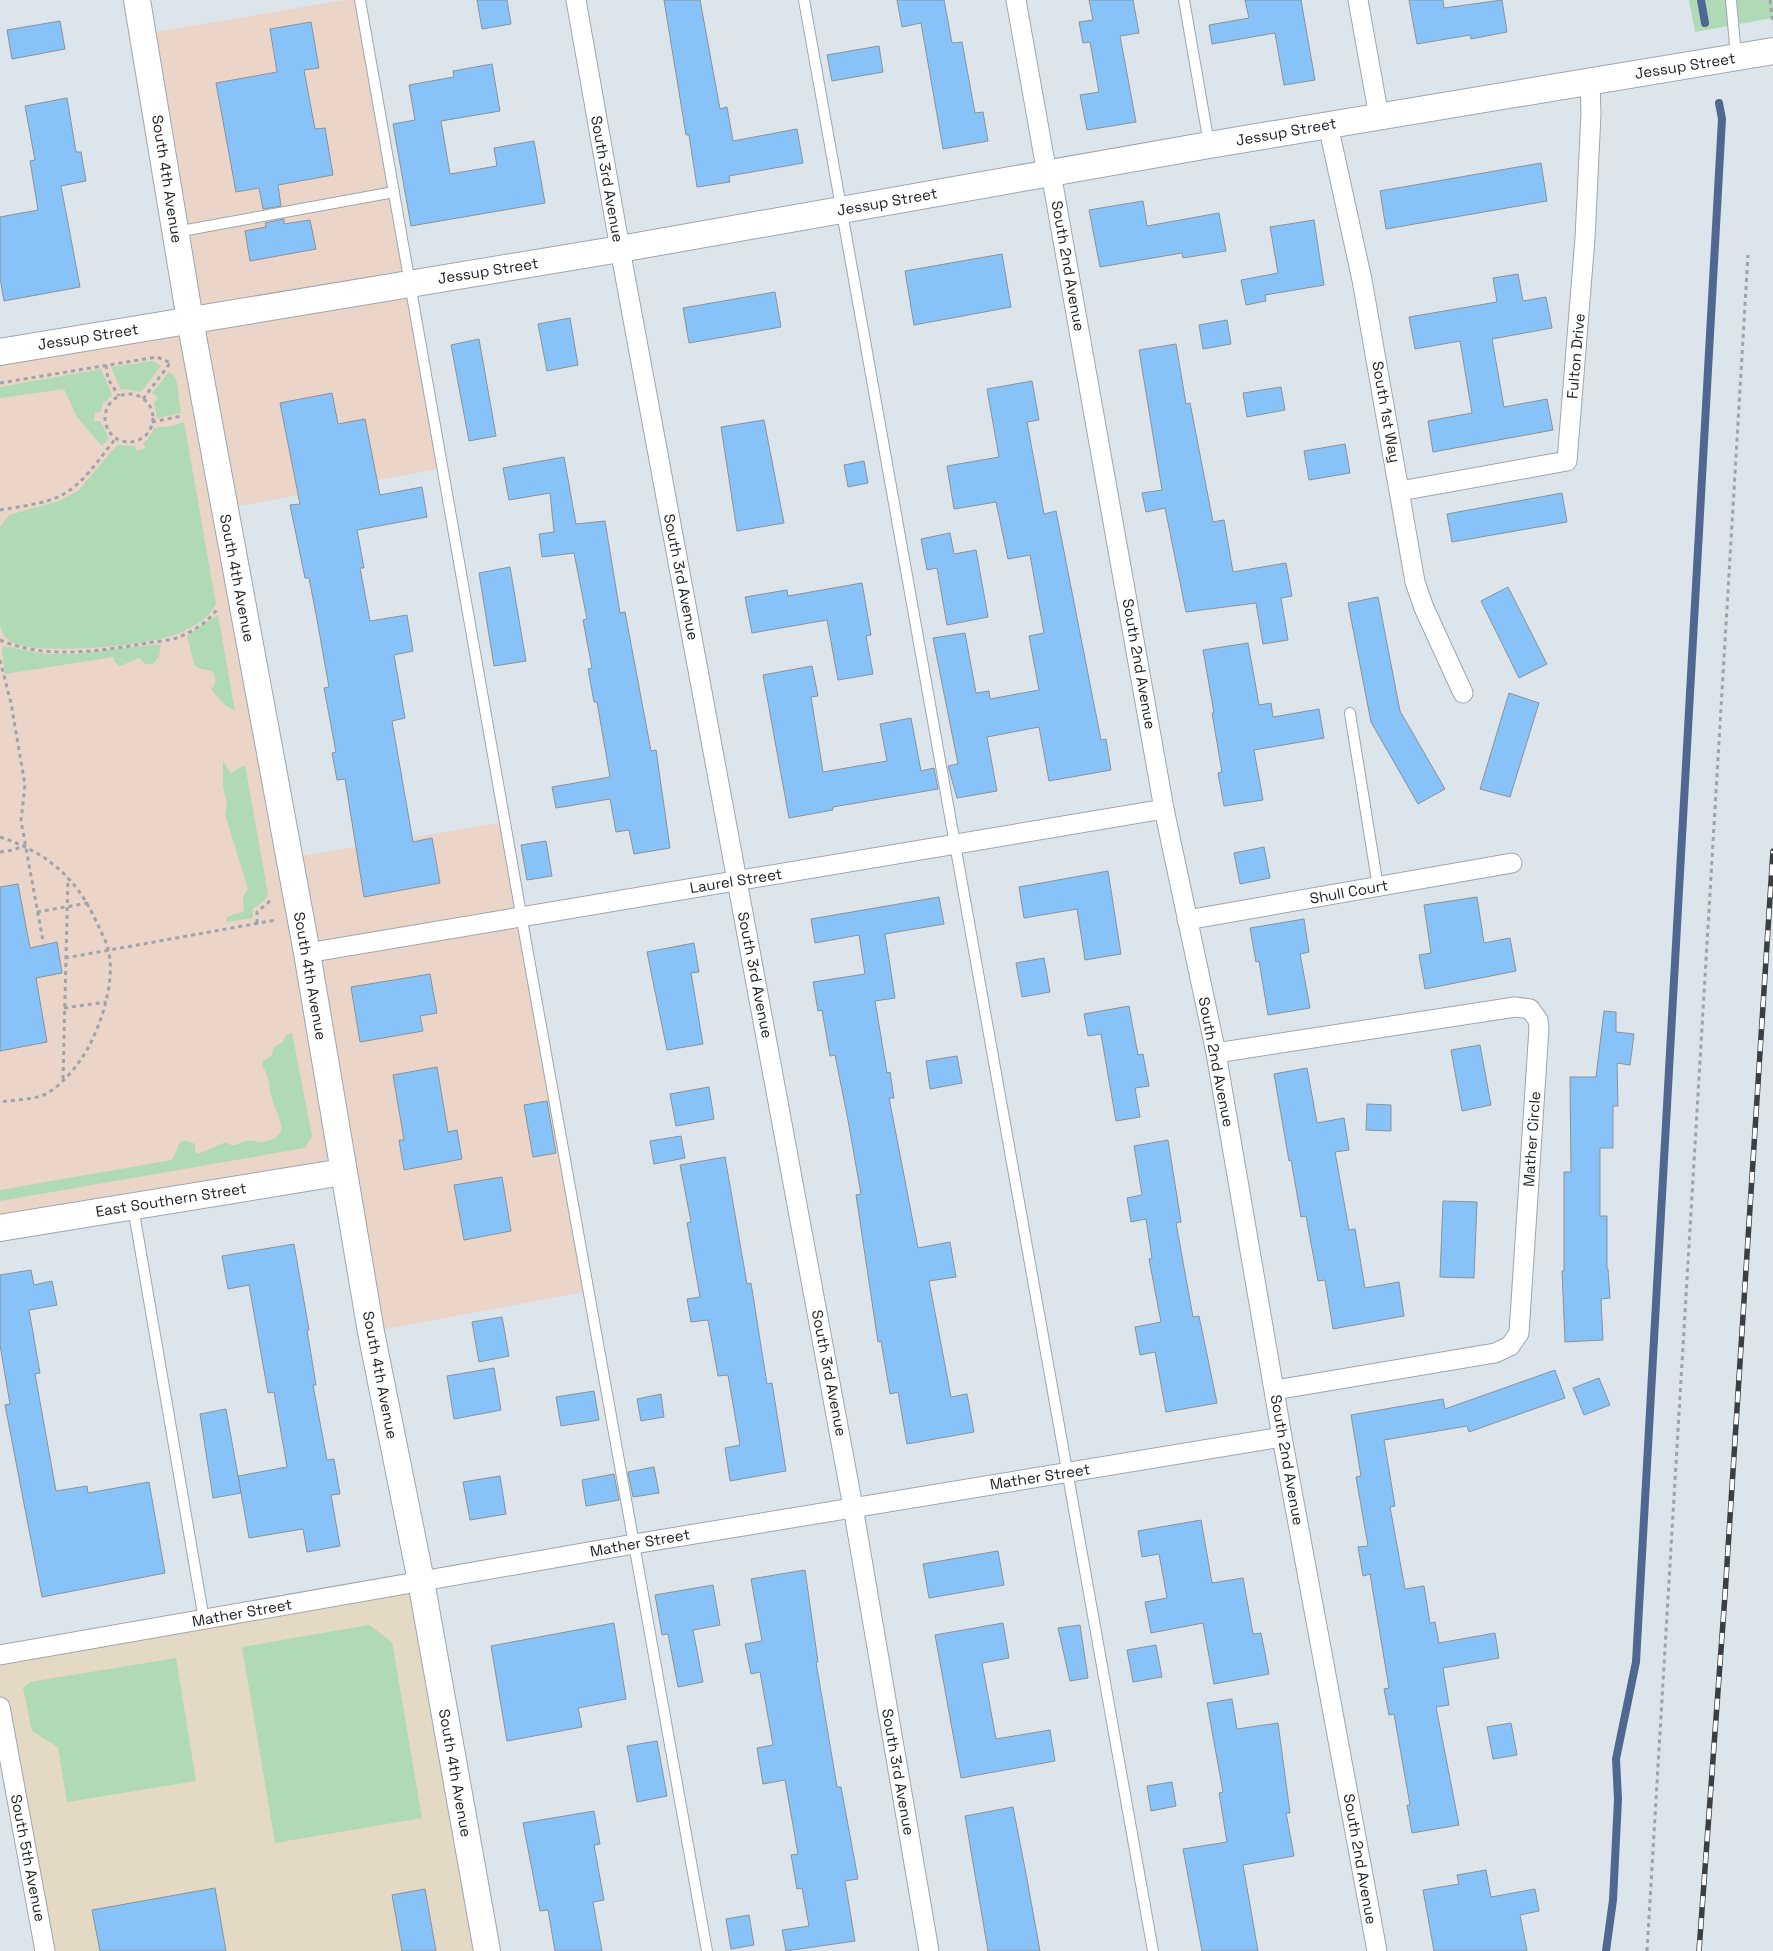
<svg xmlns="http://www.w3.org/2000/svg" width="1773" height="1951" font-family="'Space Grotesk',sans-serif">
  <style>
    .commercial { fill: #ead5c8 }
    .education { fill: #e3d9c4 }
    .green { fill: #b0d9b6 }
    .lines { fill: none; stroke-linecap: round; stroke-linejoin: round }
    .stream { stroke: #506792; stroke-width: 8 }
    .building { fill: #87c3f8; stroke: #8a9298 }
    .lane-casing { stroke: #9ea6ad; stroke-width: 12 }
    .street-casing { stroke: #9ea6ad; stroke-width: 21 }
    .secondary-casing { stroke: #9ea6ad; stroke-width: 28 }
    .path { stroke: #9ea4aa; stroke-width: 3; stroke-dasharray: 4 4; stroke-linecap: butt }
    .lane { stroke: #fff; stroke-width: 10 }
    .street { stroke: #fff; stroke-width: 19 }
    .secondary { stroke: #fff; stroke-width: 26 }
    .rail-casing { stroke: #3b3f42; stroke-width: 5.5 }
    .rail { stroke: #fff; stroke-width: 4; stroke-dasharray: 11; stroke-linecap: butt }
    .labels { text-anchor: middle; stroke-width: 4.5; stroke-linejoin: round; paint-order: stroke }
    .street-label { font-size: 15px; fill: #1c1f22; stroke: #fff }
  </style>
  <rect width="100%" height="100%" fill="#dde5ec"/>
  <polygon class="commercial" points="344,0 360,0 443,468 224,509 289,858 505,822 589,1291 371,1332 343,1172 0,1228 0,352 190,320 143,34"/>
  <polygon class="education" points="417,1582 483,1951 41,1951 0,1728 0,1655"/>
  <g class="green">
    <polygon points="1689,0 1773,0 1773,18 1695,32"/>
    <polygon points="153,361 161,366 141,392 127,389 121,390 111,367"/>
    <polygon points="101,369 112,395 103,404 100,413 95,412 94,421 100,421 109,438 102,446 77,417 64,389 0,398 0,387"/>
    <polygon points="169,372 176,378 181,413 157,418 154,403 158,398 152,393"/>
    <path d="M 184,422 L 216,604 C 209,618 196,625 182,632 C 154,646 45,655 16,644 C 6,641 2,634 0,625 L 0,527 L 9,515 L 59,501 L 78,491 L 117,445 L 135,446 L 137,451 L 146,448 L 143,443 L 148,439 L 154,428 L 172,426 Z"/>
    <path d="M 218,615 L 235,711 L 224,704 L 211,689 C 217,683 217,678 212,671 L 198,668 L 194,664 L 187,635 Z"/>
    <polygon points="161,644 159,657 153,664 146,664 139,658 120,666 115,662 113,657 5,674 2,650 3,646 46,654 74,654"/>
    <polygon points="223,761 231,773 245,765 268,894 265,900 253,909 253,918 226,922 227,917 244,911 243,897 248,889 225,814 227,805 223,787"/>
    <path d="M 292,1033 L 312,1136 L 305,1148 L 0,1201 L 0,1190 L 172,1160 C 180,1149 175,1135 195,1144 L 195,1151 L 198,1154 L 226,1142 C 235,1149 238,1142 247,1141 C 253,1140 258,1143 263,1142 C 294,1136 277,1117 272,1099 C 269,1087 270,1077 262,1066 L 263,1061 L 271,1056 L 274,1047 L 282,1043 L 286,1035 Z"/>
    <polygon points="369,1625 392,1642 422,1818 275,1843 242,1647"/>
    <polygon points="176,1658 196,1781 67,1802 58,1747 32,1731 23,1688 30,1682"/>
  </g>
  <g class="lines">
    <g class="stream">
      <polyline points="1701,0 1705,23"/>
      <polyline points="1606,1951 1613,1900 1618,1799 1616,1759 1636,1662 1722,119 1719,103"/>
    </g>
  </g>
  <g class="building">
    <polygon points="477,0 507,0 511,24 482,29"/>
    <polygon points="664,0 700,0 720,109 727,107 733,141 797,129 803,163 729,176 730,182 697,187 689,135 686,135"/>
    <polygon points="897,0 944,0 952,43 962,42 975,113 983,112 988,141 943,149 921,23 902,27"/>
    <polygon points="1089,0 1133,0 1139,33 1120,36 1136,122 1087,130 1080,95 1099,92 1090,42 1083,43 1079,22 1093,20"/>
    <polygon points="1245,0 1301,0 1315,80 1284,85 1275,33 1212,44 1209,25 1249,18"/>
    <polygon points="1409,0 1443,0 1444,8 1502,0 1507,32 1471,39 1470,35 1417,44"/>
    <polygon points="60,21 65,49 12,59 7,30"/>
    <polygon points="311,22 319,68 304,70 315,129 325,128 333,175 278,185 281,206 263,209 259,188 236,192 216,83 277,72 270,29"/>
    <polygon points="879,46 883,72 832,81 827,55"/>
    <polygon points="492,64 500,111 441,121 450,174 497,166 494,148 534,141 545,203 411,226 393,124 415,120 409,85 454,77 453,71"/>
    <polygon points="67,98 76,152 81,152 86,181 61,186 80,287 4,301 0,278 0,217 38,210 30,161 35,160 25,106"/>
    <polygon points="1541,163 1547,201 1386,229 1380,191"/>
    <polygon points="1143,201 1147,226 1219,213 1226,251 1183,258 1182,253 1100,267 1089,210"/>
    <polygon points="284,219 284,224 310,220 316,249 250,261 245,231 266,227 265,223"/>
    <polygon points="1314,220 1324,285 1265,295 1266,301 1246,305 1241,280 1278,273 1270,227"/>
    <polygon points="1002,254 1011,307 914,325 905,271"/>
    <polygon points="1518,274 1523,301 1546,297 1552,328 1492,339 1504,407 1547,399 1553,430 1433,452 1428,421 1472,413 1460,341 1415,349 1409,317 1497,302 1493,278"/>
    <polygon points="775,292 781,327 689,343 683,308"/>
    <polygon points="570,318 578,365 547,371 538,324"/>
    <polygon points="1227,320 1231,344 1203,349 1199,325"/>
    <polygon points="479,339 496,436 469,441 451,345"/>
    <polygon points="1176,344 1186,404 1190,403 1213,522 1224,520 1233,572 1286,563 1292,596 1281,598 1288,640 1263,644 1256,603 1186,612 1165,508 1146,512 1142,493 1162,490 1139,350"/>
    <polygon points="1032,381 1039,420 1027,422 1044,514 1056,511 1101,740 1106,739 1111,770 1049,781 1039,727 987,737 997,791 957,798 948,766 958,764 933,638 965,633 976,693 989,691 990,699 1039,690 1029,636 1044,633 1030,555 1008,559 996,502 954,509 947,466 999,457 987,389"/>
    <polygon points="1281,387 1285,410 1247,417 1243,393"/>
    <polygon points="332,393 338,424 365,419 380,495 422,487 427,517 357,530 364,568 360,568 370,621 407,615 413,651 394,655 405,718 392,721 413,842 432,838 440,883 364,897 345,779 337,780 332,753 336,752 324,688 329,687 316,614 309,578 305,578 290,505 300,504 280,403"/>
    <polygon points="764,420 784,523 737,531 721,427"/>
    <polygon points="1345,444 1350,473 1309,480 1304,451"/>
    <polygon points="564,457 576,524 605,521 620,613 625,612 651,751 656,750 670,848 634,854 629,830 616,832 610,799 556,808 552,787 610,777 597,702 594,702 588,669 592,668 583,620 587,619 574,553 542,557 539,534 554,532 550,493 509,500 503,468"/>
    <polygon points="864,461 868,483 848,487 844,465"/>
    <polygon points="1562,493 1567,522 1452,542 1447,514"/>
    <polygon points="950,533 954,554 976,550 988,617 947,625 937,568 927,570 921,539"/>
    <polygon points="510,567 526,661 494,666 479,573"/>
    <polygon points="862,583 871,635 866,636 873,674 838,680 827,620 752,633 745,597 787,590 788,596"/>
    <polygon points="1508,587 1547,664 1519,678 1481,601"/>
    <polygon points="1378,597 1400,711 1445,789 1418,804 1371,722 1348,603"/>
    <polygon points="1248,643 1259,705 1271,703 1273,717 1319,709 1324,738 1254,750 1263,800 1224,806 1218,773 1222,772 1212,713 1214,713 1203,650"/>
    <polygon points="812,666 818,696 811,697 823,772 887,761 880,724 911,718 921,771 934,768 938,789 833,807 833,810 789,818 763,675"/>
    <polygon points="1509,693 1539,703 1510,797 1480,789"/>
    <polygon points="546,841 552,876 527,880 521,845"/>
    <polygon points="1264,847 1270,878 1240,884 1234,853"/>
    <polygon points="1108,871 1121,954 1085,960 1077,909 1024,918 1019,887"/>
    <polygon points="18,884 30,948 57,942 62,973 36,978 47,1042 0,1051 0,887"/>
    <polygon points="939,897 944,924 885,934 895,998 875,1001 887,1073 890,1072 894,1098 889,1098 918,1248 950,1242 956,1277 929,1281 951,1397 967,1394 974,1432 907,1444 898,1392 890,1394 881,1341 878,1342 856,1195 861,1194 848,1120 835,1055 830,1056 822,1010 818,1011 813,982 865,974 859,935 815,943 811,919"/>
    <polygon points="1477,897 1484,943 1510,938 1516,971 1425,989 1419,955 1431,953 1424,905"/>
    <polygon points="1304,919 1309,952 1300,954 1310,1008 1268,1015 1259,961 1256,962 1250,928"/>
    <polygon points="694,943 699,972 691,973 703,1044 667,1050 647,952"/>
    <polygon points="1044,958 1050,992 1022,997 1016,963"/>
    <polygon points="430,974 437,1013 420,1016 423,1031 360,1042 351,987"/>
    <polygon points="1129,1006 1138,1055 1143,1054 1149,1086 1135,1088 1140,1117 1116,1121 1101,1034 1088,1036 1084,1014"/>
    <polygon points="1604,1011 1616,1012 1616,1032 1634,1034 1630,1065 1617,1063 1618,1106 1613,1106 1613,1148 1600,1148 1600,1216 1607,1216 1607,1269 1608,1269 1610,1298 1601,1299 1603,1340 1565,1342 1562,1271 1564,1271 1564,1172 1571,1172 1570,1077 1596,1077"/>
    <polygon points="1480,1045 1491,1105 1462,1111 1451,1050"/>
    <polygon points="957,1056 962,1083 930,1089 926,1061"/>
    <polygon points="437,1067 448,1132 457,1130 462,1159 404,1170 399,1140 404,1140 393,1075"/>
    <polygon points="1307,1068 1317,1123 1344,1118 1349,1150 1335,1152 1349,1230 1355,1229 1365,1288 1399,1282 1404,1316 1333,1329 1325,1280 1318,1281 1306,1216 1301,1217 1291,1160 1289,1161 1274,1074"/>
    <polygon points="709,1087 714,1119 676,1126 670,1094"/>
    <polygon points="547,1101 556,1153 533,1157 524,1105"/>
    <polygon points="1367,1104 1391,1105 1391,1131 1366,1130"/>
    <polygon points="681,1136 685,1158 654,1164 650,1141"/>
    <polygon points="1168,1140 1181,1222 1176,1223 1193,1317 1199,1316 1217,1403 1166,1412 1155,1352 1140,1355 1135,1327 1161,1322 1149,1259 1152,1258 1146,1219 1131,1222 1127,1198 1142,1195 1134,1146"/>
    <polygon points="725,1157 747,1284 751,1283 767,1384 772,1383 786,1471 730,1481 725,1448 740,1445 728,1375 718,1376 708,1320 691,1322 687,1299 700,1297 687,1223 691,1222 680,1165"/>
    <polygon points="502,1177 511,1231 464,1240 454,1185"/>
    <polygon points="1443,1201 1477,1202 1474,1278 1440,1277"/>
    <polygon points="294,1244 309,1330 307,1330 316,1385 313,1385 327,1460 334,1459 340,1494 331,1495 340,1546 307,1552 303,1529 249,1538 238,1476 287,1467 274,1392 268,1393 249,1285 228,1289 222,1256"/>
    <polygon points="31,1270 34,1285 52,1281 57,1305 29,1310 40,1373 35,1374 56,1491 87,1486 88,1493 149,1482 165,1573 42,1597 5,1405 10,1404 0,1345 0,1275"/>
    <polygon points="502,1317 509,1356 479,1362 472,1322"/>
    <polygon points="494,1368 501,1410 454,1419 447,1376"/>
    <polygon points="1555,1370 1565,1398 1469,1432 1467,1426 1384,1440 1395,1506 1390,1507 1405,1589 1424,1586 1430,1623 1435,1622 1439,1643 1495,1633 1499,1658 1443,1668 1449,1705 1436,1707 1459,1825 1412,1833 1407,1805 1410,1805 1394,1714 1389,1715 1384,1689 1389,1688 1370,1574 1363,1576 1358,1547 1368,1546 1356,1477 1361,1476 1351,1415 1443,1399 1445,1409"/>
    <polygon points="1599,1378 1610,1405 1584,1415 1573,1388"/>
    <polygon points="594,1391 599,1420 561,1426 556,1397"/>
    <polygon points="661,1394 664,1417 641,1421 637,1399"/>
    <polygon points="226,1409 241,1493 213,1498 200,1414"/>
    <polygon points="654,1467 659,1493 633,1497 628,1472"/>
    <polygon points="614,1474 619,1500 586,1506 582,1480"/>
    <polygon points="500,1476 506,1514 470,1520 463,1482"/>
    <polygon points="1201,1520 1212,1583 1243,1578 1253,1634 1261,1633 1269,1674 1214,1684 1203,1623 1151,1633 1145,1602 1167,1598 1159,1554 1142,1557 1138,1531"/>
    <polygon points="998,1551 1004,1585 929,1598 923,1564"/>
    <polygon points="805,1570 818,1662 816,1662 837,1787 841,1787 858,1879 845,1881 855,1941 786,1951 782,1930 809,1926 802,1888 797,1889 791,1855 798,1854 785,1780 763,1784 757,1748 773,1745 760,1672 751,1674 745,1644 762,1641 751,1579"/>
    <polygon points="713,1585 720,1625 693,1630 703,1682 678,1687 668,1634 662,1635 655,1595"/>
    <polygon points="614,1623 626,1699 578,1708 582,1727 507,1741 491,1646"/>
    <polygon points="1003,1623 1009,1658 982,1663 996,1739 1050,1730 1055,1761 961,1778 935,1635"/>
    <polygon points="1080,1625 1088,1678 1070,1681 1058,1628"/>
    <polygon points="1156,1645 1162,1677 1133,1682 1127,1650"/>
    <polygon points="1232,1699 1237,1729 1278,1723 1290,1813 1286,1813 1294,1856 1243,1865 1258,1951 1202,1951 1183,1849 1227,1842 1219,1793 1223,1792 1207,1703"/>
    <polygon points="1511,1723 1517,1755 1493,1759 1487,1727"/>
    <polygon points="657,1741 667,1796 637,1802 627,1746"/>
    <polygon points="1172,1782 1176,1806 1151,1811 1147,1786"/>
    <polygon points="1013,1807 1026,1874 1040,1951 988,1951 965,1816"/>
    <polygon points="594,1811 600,1844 594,1845 604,1900 593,1902 602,1951 555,1951 548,1910 540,1911 523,1823"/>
    <polygon points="1486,1870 1491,1897 1535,1889 1539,1911 1520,1915 1527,1951 1434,1951 1423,1890 1459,1884 1457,1875"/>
    <polygon points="215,1888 226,1951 100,1951 92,1910"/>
    <polygon points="425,1889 436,1951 402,1951 392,1895"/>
    <polygon points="749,1915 754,1945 731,1949 726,1919"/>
  </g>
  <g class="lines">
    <defs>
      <g id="lane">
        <polyline points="360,0 527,948 707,1951"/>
        <polyline points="804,0 1153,1951"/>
        <polyline points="1184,0 1209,144"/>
        <polyline points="1731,0 1736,56"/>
        <polyline points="176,232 394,192"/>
        <polyline points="1350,713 1378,887"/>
        <polyline points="133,1207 204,1620"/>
      </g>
      <g id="street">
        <polyline points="576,0 620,249 853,1507 929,1951"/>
        <polyline points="1016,0 1047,174"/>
        <polyline points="1358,0 1379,117"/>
        <polyline points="1328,125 1362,280 1415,582 1424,608 1463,693"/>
        <polyline points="1051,173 1164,809 1216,1053 1282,1437 1377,1951"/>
        <polyline points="1400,491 1567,461 1585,238 1591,114 1590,82"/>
        <polyline points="1187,920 1512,863"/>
        <polyline points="307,953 1164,809"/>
        <polyline points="1216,1053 1515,1007 1530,1009 1538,1020 1539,1028 1519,1333 1510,1346 1495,1353 1275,1390"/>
        <polyline points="0,1655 634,1544 1282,1437"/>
        <polyline points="0,1707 45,1951"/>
      </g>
      <g id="secondary">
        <polyline points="137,0 190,320 307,953 371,1332 421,1581 487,1951"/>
        <polyline points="0,352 620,249 1209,145 1773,51"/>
        <polyline points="0,1228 343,1172"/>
      </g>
    </defs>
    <use href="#lane" class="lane-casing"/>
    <use href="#street" class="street-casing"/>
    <use href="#secondary" class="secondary-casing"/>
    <g class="path">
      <polyline points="1770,0 1773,24"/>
      <polyline points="106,365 108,379 119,396"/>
      <polyline points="0,383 157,357 171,363"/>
      <circle cx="129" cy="418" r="24"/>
      <polyline points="143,399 171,362"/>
      <polyline points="152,422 182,416"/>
      <path d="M 0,510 C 17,507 36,505 53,499 C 81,489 98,460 116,438"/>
      <path d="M 0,640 C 46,660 100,651 148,643 C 158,641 170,641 179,637 C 194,631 209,621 218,608"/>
      <polyline points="0,660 11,703 25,785 21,821 43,941"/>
      <path d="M 0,837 C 46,852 76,877 96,921 C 100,930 106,940 108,949 C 116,979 102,1022 88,1048 C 80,1063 59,1090 41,1096 C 28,1100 13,1100 0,1102"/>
      <polyline points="0,852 14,850 24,845"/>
      <polyline points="37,912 88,903"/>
      <polyline points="257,923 257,912 271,900"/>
      <polyline points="65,958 276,920"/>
      <polyline points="64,1008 106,1002"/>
      <polyline points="63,1079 68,878"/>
      <polyline points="1647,1951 1748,255"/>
    </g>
    <use href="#lane" class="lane"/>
    <use href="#street" class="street"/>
    <use href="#secondary" class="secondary"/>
    <defs>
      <polyline id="rail" points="1699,1951 1725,1595 1773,851"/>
    </defs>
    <use href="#rail" class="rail-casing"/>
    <use href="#rail" class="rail"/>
  </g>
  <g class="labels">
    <g class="street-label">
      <text transform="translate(1685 66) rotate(-9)" y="5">Jessup Street</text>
      <text transform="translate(1286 132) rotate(-10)" y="5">Jessup Street</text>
      <text transform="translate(167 179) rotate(81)" y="5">South 4th Avenue</text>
      <text transform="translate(607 179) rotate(80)" y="5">South 3rd Avenue</text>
      <text transform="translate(887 202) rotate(-10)" y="5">Jessup Street</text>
      <text transform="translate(1068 266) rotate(80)" y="5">South 2nd Avenue</text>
      <text transform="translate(488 271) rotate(-9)" y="5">Jessup Street</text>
      <text transform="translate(88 337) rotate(-9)" y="5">Jessup Street</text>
      <text transform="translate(1576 356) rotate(-85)" y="5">Fulton Drive</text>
      <text transform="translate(1386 412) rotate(80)" y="5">South 1st Way</text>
      <text transform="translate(681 577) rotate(79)" y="5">South 3rd Avenue</text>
      <text transform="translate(237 578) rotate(79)" y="5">South 4th Avenue</text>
      <text transform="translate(1139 664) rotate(80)" y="5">South 2nd Avenue</text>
      <text transform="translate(736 881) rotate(-9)" y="5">Laurel Street</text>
      <text transform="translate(1349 892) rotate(-10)" y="5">Shull Court</text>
      <text transform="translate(755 975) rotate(79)" y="5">South 3rd Avenue</text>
      <text transform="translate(310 976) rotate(80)" y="5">South 4th Avenue</text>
      <text transform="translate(1216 1062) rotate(79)" y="5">South 2nd Avenue</text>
      <text transform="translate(1532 1139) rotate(-86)" y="5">Mather Circle</text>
      <text transform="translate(171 1200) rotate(-9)" y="5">East Southern Street</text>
      <text transform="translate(829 1373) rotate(79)" y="5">South 3rd Avenue</text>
      <text transform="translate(380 1375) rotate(79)" y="5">South 4th Avenue</text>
      <text transform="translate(1287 1460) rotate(80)" y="5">South 2nd Avenue</text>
      <text transform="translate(1040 1477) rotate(-9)" y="5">Mather Street</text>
      <text transform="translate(640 1543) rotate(-10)" y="5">Mather Street</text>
      <text transform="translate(242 1613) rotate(-10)" y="5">Mather Street</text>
      <text transform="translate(898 1772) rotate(80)" y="5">South 3rd Avenue</text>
      <text transform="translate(455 1773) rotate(80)" y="5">South 4th Avenue</text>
      <text transform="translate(28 1858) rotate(79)" y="5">South 5th Avenue</text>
      <text transform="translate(1360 1859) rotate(80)" y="5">South 2nd Avenue</text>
    </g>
  </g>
</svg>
